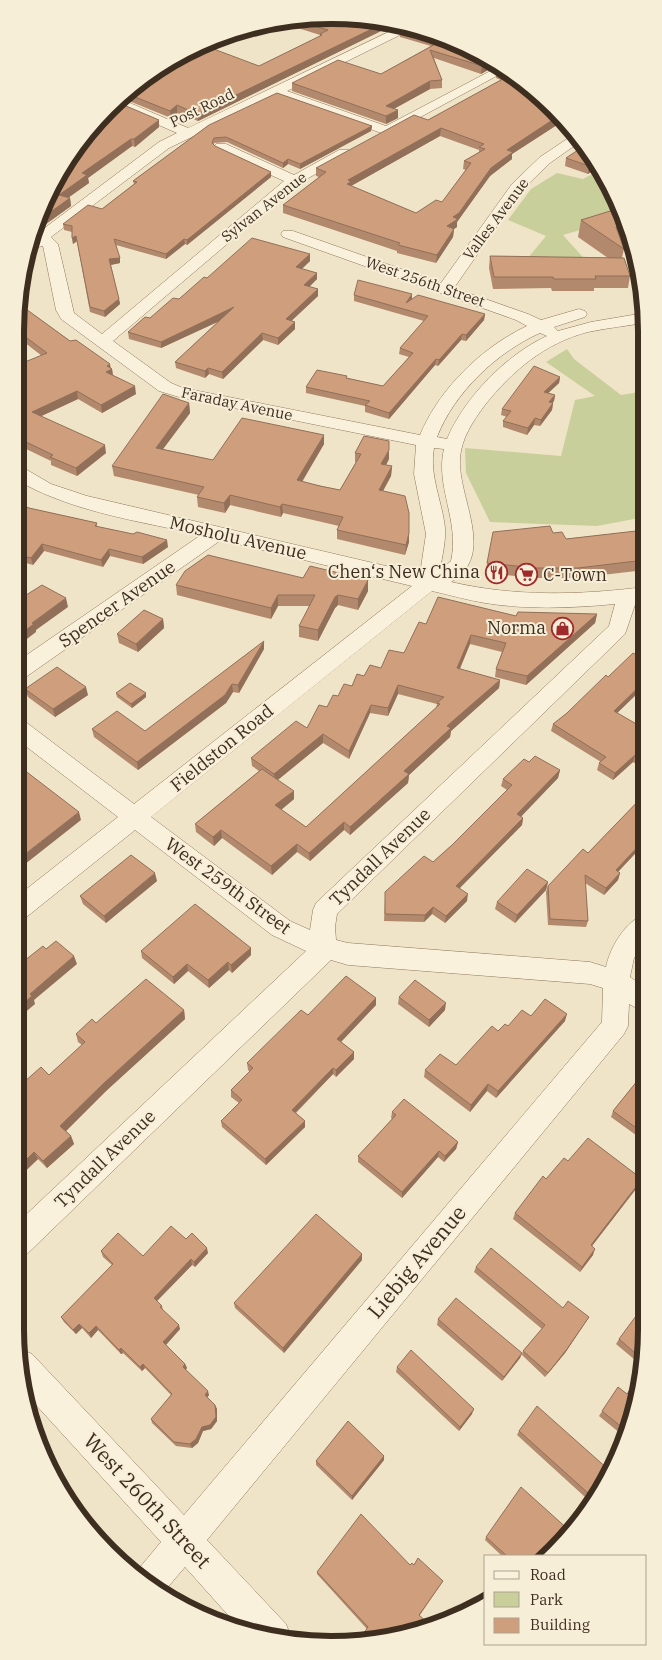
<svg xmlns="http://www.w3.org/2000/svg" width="662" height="1660" font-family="'IBM Plex Serif',serif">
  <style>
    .green { fill: #c9cf9b }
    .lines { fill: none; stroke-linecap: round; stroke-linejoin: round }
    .minor-casing { stroke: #8d765c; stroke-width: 1 }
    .minor { fill: #faf1dc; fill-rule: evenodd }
    .wall { fill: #b2896c; fill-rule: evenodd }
    .shaded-wall { fill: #916f58 }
    .building { fill: #cf9f7d; stroke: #916f58; fill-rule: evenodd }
    .labels { text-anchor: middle; stroke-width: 4; stroke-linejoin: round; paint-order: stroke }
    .far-street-label { font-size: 15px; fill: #3d2e20; stroke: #f7eed8 }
    .street-label { font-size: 18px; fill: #3d2e20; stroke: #f7eed8 }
    .poi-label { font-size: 18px; fill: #3d2e20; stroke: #f7eed8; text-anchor: end }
    .near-street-label { font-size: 21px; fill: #3d2e20; stroke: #f7eed8 }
    .rim { fill: none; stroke: #3d2e20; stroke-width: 6 }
  </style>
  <rect width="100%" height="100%" fill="#f0e4c8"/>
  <g class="green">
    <polygon points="600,170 615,191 622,218 563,235 589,264 523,264 546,236 508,220 531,189 557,173 583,179"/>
    <polygon points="567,349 574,359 621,395 645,391 645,517 597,526 490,522 466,473 465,448 561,456 575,400 595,396 546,362"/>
  </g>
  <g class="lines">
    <defs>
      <path id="minor" d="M 399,27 L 412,29 L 287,91 L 386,126 L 494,69 L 502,69 L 504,72 L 387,135 L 277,96 L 169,148 L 51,237 L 58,244 L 74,313 L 102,334 L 284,181 L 216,150 L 214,147 L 216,144 L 226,144 L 294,175 L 339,150 L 349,150 L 351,153 L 349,156 L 299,183 L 113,341 L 171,383 L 183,388 L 420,435 C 439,389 482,347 527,326 L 516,320 L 283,237 L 281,234 L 283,231 L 293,231 L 441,283 L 512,184 L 540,157 L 576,133 L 581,141 L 550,163 L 522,190 L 454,288 L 528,314 L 541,320 L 579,309 L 585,311 L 587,314 L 585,317 L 554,327 L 558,331 L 591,322 L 644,313 L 644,323 C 626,326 607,328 588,332 C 545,343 512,371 485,405 C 473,421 461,439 460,459 C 458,499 497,555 451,582 C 516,597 579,595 645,587 L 645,601 L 636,602 L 625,634 L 337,914 L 335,927 L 336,940 L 348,943 L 590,962 L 606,967 C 610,947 626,920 646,914 L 646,942 L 634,958 L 630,977 L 646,988 L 646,1013 L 629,1004 L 628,1026 L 624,1034 L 207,1540 L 286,1624 L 291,1637 L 289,1642 L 237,1625 L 185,1567 L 162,1594 L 136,1572 L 161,1542 L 26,1394 L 19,1350 L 21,1349 L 32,1354 L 184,1515 L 602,1022 L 603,988 L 590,984 L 348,965 L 331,960 L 26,1255 L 15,1260 L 15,1225 L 306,951 L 272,935 L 135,830 L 24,919 L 15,922 L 15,898 L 118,817 L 15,738 L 15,718 L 23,720 L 134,804 L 412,586 L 221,540 L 23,679 L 15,682 L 15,663 L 201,535 C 139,521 71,512 15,479 L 15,465 L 22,467 L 51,484 L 87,496 L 420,574 L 426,534 L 414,474 L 416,445 L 179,397 L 159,391 L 61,319 L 56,310 L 43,246 L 29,249 L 30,239 L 159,142 L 177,133 L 115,106 L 123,100 L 188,128 ZM 540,333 L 547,336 C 507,354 464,398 447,439 L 437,437 C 454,393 497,352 540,333 ZM 434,448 L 444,449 C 435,487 460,521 451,561 L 440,570 C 442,556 446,542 445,528 C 442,500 429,476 434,448 ZM 432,591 C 450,595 467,600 485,603 C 528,610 572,608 615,604 L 609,626 L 316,903 L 313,910 L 310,930 L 290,921 L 151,817 Z"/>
    </defs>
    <use href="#minor" class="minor-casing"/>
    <use href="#minor" class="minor"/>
  </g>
  <g class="wall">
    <polygon points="310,16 396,27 384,32 381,31 198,121 177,113 171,118 124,99 185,53 259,66 320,36 320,35 282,23"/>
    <path d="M 400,30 L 432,32 L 507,68 L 560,120 L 560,123 L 512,154 L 512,159 L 490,176 L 457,222 L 457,227 L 454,229 L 453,237 L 436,263 L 397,253 L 397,251 L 283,213 L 283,205 L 319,177 L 316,176 L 316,168 L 428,120 L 501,80 L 496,78 L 497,71 L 502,67 L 493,67 L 481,74 L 434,58 L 442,80 L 442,88 L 430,89 L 394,109 L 398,118 L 386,124 L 292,91 L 292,83 L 381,74 L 431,46 L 400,37 ZM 440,136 L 479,150 L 479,152 L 464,161 L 463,169 L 466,170 L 442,202 L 416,213 L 351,186 Z"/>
    <polygon points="93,123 159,127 135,147 132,146 88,178 89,183 68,197 70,198 71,206 46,224 37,221 36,222"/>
    <polygon points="209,125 372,126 371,131 300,169 288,164 283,168 227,142 214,143 214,145 215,146 271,172 271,177 187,245 185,244 166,259 116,245 120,263 111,265 120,304 105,317 90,312 77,241 73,244 72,232 64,230 63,224 102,209 134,184 133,181"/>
    <polygon points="566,158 598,167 588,174 565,166"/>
    <polygon points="620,208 629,240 621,242 624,249 622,258 630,276 628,288 594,288 594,291 552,291 551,288 493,289 489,268 490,256 608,258 578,237 581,220"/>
    <polygon points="310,254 310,261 302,269 317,273 317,279 309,287 318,289 318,296 291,321 295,322 295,329 278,345 263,340 223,379 209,374 205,378 176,368 175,362 219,321 161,348 129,339 128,332 179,299 207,278"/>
    <polygon points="354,295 412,299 485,314 484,320 466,341 461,340 438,366 435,365 389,419 365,412 365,406 306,393 306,387 347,378 383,386 409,357 399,354 400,348 424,321 354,301"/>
    <polygon points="19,304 70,341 112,369 113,375 136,394 102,413 78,399 41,416 106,453 77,476 51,465 51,461 24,448 15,441 15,366 42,356 15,335"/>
    <polygon points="560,377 559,383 548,393 555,395 554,401 552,403 553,403 552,410 540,426 534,425 527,435 503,427 503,421 507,417 501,415 502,409"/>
    <polygon points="189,403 190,413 163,449 213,460 324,444 302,482 340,490 356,462 355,462 355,453 389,459 386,465 392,466 391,476 383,491 409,533 409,542 405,555 337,539 337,530 339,526 283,513 281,517 230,505 225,513 198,507 197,497 199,495 114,476 112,466"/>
    <polygon points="15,502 29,508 97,523 97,527 168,547 143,564 110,556 103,567 44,551 33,565 15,560"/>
    <polygon points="645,530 645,570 576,578 534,578 486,573 487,563 553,533 566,539"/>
    <polygon points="303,578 368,591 358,610 338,605 335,608 318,641 299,637 299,626 310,606 278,606 271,619 177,595 176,585"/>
    <path d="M 597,614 L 595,623 L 526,685 L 495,677 L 496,669 L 502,652 L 470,644 L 460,669 L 500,680 L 499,688 L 451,731 L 450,737 L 409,775 L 408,783 L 350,835 L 344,830 L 310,861 L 297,852 L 272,875 L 222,838 L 214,846 L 196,832 L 195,824 L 259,771 L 252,766 L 251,758 L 307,728 L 327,707 L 338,696 L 364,676 L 381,668 L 404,653 L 426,624 L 516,616 ZM 398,694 L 437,704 L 436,708 L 306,827 L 281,810 L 294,799 L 278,780 L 323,743 L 349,759 L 370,713 L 388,716 Z"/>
    <polygon points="163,619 164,628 138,652 119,643 117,634"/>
    <polygon points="264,649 239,693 233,692 226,703 138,770 94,737 92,729 145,731"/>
    <polygon points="645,657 645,691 642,689 617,713 645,729 646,771 633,762 613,780 597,770 599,763 601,762 551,731 553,724 567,713 608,677 643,659"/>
    <polygon points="25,689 88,695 55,717 28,697"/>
    <polygon points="116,693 146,693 146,697 132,708 117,697"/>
    <polygon points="529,762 560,770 558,778 520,816 523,818 522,825 459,888 467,901 445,923 432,914 424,922 384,921 385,899 433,862 452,845 507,790 501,786 503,779"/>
    <polygon points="646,793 646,842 618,872 620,873 618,880 604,895 585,883 588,921 586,927 548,925 546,892 548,886 588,853"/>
    <polygon points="157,881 106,923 83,904 80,896"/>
    <polygon points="548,882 546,890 515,923 495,909 497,902"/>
    <polygon points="251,948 251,955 232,973 229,970 209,988 188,971 174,984 142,958 141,951"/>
    <polygon points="399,997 445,1010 429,1027 398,1004"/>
    <polygon points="376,998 376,1005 341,1042 354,1052 354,1059 336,1077 333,1074 296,1113 305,1121 305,1127 266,1165 222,1127 221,1121 239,1103 231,1097 231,1090 250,1072 248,1070 247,1063 308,1015"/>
    <polygon points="184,1010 185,1019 106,1091 66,1131 71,1136 74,1144 47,1168 38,1159 15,1181 15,1090 49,1075 82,1045 78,1042 76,1034 96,1023"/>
    <polygon points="531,1016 565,1021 496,1098 487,1091 470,1112 424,1077 425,1070 456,1065 498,1031"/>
    <polygon points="646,1070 647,1143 611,1117 613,1111"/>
    <polygon points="392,1112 458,1142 456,1149 444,1162 438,1157 402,1198 358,1162 358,1156 392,1119 391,1118"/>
    <polygon points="568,1161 639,1185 592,1246 593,1255 580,1272 513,1219 515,1213 546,1179"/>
    <polygon points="186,1239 208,1253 195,1267 192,1265 157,1301 162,1306 163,1310 180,1329 166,1345 185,1364 187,1368 186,1370 209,1395 207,1398 215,1405 217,1409 217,1421 211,1429 203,1431 198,1443 192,1448 176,1446 152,1423 151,1419 171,1395 145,1368 142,1371 123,1353 121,1354 98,1330 91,1338 82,1328 76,1334 64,1322 61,1317 112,1265 103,1257 101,1251 143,1256"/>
    <polygon points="362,1254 362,1260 284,1353 235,1308 234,1303"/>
    <polygon points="476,1267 563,1308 589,1317 565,1353 545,1377 522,1355 523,1351 542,1329 474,1272"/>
    <polygon points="438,1319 522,1353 520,1358 502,1381 437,1325"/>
    <polygon points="647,1329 641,1365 616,1344 619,1339"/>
    <polygon points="397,1367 472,1414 459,1431 396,1372"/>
    <polygon points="618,1387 627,1394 630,1430 626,1438 599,1416"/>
    <polygon points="519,1431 609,1470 596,1494 591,1489 585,1497 517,1435"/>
    <polygon points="384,1460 352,1500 316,1465 316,1461"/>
    <polygon points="486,1537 542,1556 502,1556 485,1540"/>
    <polygon points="410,1565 414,1565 443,1581 441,1584 420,1615 367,1629 317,1574 317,1572"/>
  </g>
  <g class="shaded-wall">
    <polygon points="380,25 381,25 381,31 198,121 197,114"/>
    <polygon points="384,25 396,27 384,32"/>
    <polygon points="492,61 494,62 493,67 481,74 482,66"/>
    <polygon points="430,81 430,89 386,113 386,106"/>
    <polygon points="177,105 177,113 171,118 170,111"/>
    <polygon points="398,110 398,118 386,124 386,116"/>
    <polygon points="559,114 563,118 560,120 560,123 512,154 512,159 490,176 457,222 457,227 446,234 447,226 453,217 491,168 507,150"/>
    <polygon points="159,120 159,127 135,147 134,139"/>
    <polygon points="372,126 371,131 300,169 300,164"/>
    <polygon points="441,128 440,136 351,186 347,192 348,180"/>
    <polygon points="131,139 132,146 88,178 89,183 61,203 59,195 82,173"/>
    <polygon points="288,159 288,164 283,168 283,163"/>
    <polygon points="595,162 598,167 588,174 589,166"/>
    <polygon points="271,172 271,177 187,245 187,240"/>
    <polygon points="70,198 71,206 46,224 45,216"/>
    <polygon points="625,225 629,240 615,243 616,227"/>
    <polygon points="454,229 453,237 436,263 437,255"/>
    <polygon points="76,236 77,241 73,244 72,238"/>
    <polygon points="184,239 185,244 166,259 166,254"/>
    <polygon points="310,254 310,261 296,274 296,267"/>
    <polygon points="120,258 120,263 110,265 109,259"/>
    <polygon points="317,273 317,279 304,292 304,285"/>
    <polygon points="318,289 318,296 286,326 286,319"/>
    <polygon points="412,294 412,300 406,303"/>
    <polygon points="119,299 120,304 105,317 104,311"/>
    <polygon points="234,307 235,314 161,348 161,342"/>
    <polygon points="485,314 484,320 466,341 466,335"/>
    <polygon points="295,322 295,329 278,345 278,338"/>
    <polygon points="262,333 263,340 223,379 222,372"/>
    <polygon points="462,334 461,340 438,366 439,360"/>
    <polygon points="436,359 435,365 389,419 389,413"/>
    <polygon points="110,364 111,370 112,369 113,377 106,372 107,366"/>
    <polygon points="208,368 209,374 205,378 205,371"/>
    <polygon points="560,377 559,383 543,398 544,392"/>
    <polygon points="135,386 136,394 102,413 101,405"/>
    <polygon points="77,391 78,399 33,420 32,412"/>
    <polygon points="555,395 554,401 548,409 549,402"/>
    <polygon points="189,403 190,413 157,457 156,448"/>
    <polygon points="553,403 552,410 540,426 541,420"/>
    <polygon points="535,418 534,425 527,435 528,428"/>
    <polygon points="324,435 324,444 297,490 297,480"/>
    <polygon points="105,445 106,453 77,476 76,468"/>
    <polygon points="389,450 389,459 381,474 381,464"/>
    <polygon points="392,466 391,476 378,500 379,490"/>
    <polygon points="230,495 230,505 225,513 224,503"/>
    <polygon points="282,504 283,513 281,517 280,507"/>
    <polygon points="409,533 409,542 405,555 406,545"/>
    <polygon points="167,540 168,547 143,564 142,557"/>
    <polygon points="42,544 44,551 33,565 31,558"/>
    <polygon points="109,549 110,556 103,567 101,560"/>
    <polygon points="368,580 368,591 358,610 358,599"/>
    <polygon points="278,595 278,606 271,619 271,608"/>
    <polygon points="338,595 338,605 335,608 318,641 318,630 335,597"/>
    <polygon points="66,598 68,607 36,630 36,632 15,648 15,638 32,623"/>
    <polygon points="597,614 595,623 526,685 527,676"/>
    <polygon points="163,619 164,628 138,652 136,644"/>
    <polygon points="471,635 470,644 456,677 457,668"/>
    <polygon points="264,641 264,649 239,693 238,685"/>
    <polygon points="500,680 499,688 451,731 450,737 409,775 408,783 350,835 350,827 447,726"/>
    <polygon points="644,682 642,689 612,718 614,711"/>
    <polygon points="232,684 233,692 226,703 138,770 137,762"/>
    <polygon points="398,685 398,694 388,716 388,708"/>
    <polygon points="86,687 88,695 55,717 53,709"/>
    <polygon points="146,693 146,697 132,708 131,704"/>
    <polygon points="371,705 370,713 349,759 349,751"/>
    <polygon points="323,734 323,743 275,782 274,774"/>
    <polygon points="635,755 633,762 613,780 615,773"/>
    <polygon points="560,770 558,778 516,822 517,814"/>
    <polygon points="294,791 294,799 276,814 275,805"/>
    <polygon points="79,812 81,820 15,872 15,862"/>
    <polygon points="523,818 522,825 455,893 456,886"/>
    <polygon points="344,822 344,830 310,861 309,853"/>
    <polygon points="221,830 222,838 214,846 213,837"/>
    <polygon points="646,838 646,842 613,877 616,870"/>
    <polygon points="297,844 297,852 272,875 271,866"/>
    <polygon points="155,873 157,881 106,923 104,916"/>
    <polygon points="620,873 618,880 604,895 606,888"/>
    <polygon points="548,882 546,890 515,923 517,915"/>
    <polygon points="468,894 467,901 445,923 446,916"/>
    <polygon points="433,907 432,914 424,922 425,915"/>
    <polygon points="251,948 251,955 232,973 231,965"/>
    <polygon points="74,956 77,964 34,1000 35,1004 15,1021 15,1011 30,994"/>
    <polygon points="228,962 229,970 209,988 208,980"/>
    <polygon points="187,964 188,971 174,984 173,977"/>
    <polygon points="376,998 376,1005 337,1046 337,1039"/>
    <polygon points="446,1003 445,1010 429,1027 429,1020"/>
    <polygon points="184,1010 185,1019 106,1091 63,1134 60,1126 103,1084"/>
    <polygon points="567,1014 565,1021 496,1098 498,1091"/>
    <polygon points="354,1052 354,1059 336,1077 336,1070"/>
    <polygon points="333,1068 333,1074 292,1116 292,1110"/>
    <polygon points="488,1084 487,1091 470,1112 471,1105"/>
    <polygon points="305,1121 305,1127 266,1165 265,1159"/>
    <polygon points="71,1136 74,1144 47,1168 43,1161"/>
    <polygon points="458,1142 456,1149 444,1162 445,1156"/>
    <polygon points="439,1151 438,1157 402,1198 402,1192"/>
    <polygon points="34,1152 38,1159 15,1181 15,1171"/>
    <polygon points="642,1179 639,1185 588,1251 591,1245"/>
    <polygon points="207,1248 208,1253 195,1267 194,1262"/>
    <polygon points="595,1249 593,1255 580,1272 582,1267"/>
    <polygon points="362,1254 362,1260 284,1353 283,1348"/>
    <polygon points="191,1259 192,1265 155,1303 154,1298"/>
    <polygon points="589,1317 565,1353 545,1377 548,1373"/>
    <polygon points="79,1324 82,1328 76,1334 73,1330"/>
    <polygon points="179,1325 180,1329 164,1347 163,1342"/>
    <polygon points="96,1326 98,1330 91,1338 89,1333"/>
    <polygon points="121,1348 123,1353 121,1354 119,1350"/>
    <polygon points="522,1353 520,1358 502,1381 504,1377"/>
    <polygon points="143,1364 145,1368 142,1371 140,1367"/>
    <polygon points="185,1364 187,1368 184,1371 183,1367"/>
    <polygon points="208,1391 209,1395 206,1399 205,1395"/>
    <polygon points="215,1405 217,1409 217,1421 211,1429 203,1431 198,1443 192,1448 190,1444"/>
    <polygon points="474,1409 472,1414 459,1431 460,1427"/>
    <polygon points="384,1456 384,1460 352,1500 352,1496"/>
  </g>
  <g class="building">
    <polygon points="310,16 380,25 197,114 177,105 170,111 130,95 185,53 203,45 259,66 322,35 320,34 328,30 294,20"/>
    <polygon points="404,28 432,32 492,61 482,66 430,50 442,80 430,81 386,106 398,110 386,116 292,83 338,60 381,74 439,42 400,30"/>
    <path d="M 504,67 L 507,68 L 560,115 L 507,150 L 513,152 L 491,168 L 459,213 L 453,217 L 458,219 L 447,226 L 454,229 L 437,255 L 398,245 L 400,243 L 283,205 L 326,172 L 316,168 L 414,115 L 428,120 L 510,75 L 497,71 ZM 441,128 L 484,144 L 479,147 L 485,149 L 464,161 L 471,163 L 442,202 L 436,200 L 416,213 L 347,184 L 351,182 L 348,180 Z"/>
    <polygon points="277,93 372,126 300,164 288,159 283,163 226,137 214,138 212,143 215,146 271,172 187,240 184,239 166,254 114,239 120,258 109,259 119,299 104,311 90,307 76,236 72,238 72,226 63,224 88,205 102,209 137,182 133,181 209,125"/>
    <polygon points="119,103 159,120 134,139 131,139 82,173 87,175 59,195 70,198 45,216 40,215 93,123"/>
    <polygon points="584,146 595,162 589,166 566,158"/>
    <polygon points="620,208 625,225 616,227 624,249 581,220"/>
    <polygon points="252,238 310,254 296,267 317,273 304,285 318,289 286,319 295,322 278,338 262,333 222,372 208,368 205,371 175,362 234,307 161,342 128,332 145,317 150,318 173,298 179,299 204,277 207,278"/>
    <polygon points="490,256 624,258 630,276 595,276 596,279 554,279 553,277 494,277"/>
    <polygon points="358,280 412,294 406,303 418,295 485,314 466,335 462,334 439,360 436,359 389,413 365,405 370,401 306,387 317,370 347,376 346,378 383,386 413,353 400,348 428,316 354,295"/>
    <polygon points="19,304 70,341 76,340 110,364 107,366 112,369 106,372 135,386 101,405 77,391 32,412 105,445 76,468 50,457 53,455 22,440 15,434 15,366 47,353 15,329"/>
    <polygon points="534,366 560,377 544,392 555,395 549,402 553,403 541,420 535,418 528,428 503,421 511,411 502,409"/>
    <polygon points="163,394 189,403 156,448 213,460 242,418 324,435 297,480 320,486 340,490 361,454 355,453 364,436 389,441 389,450 381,464 392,466 379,490 405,496 409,513 409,533 406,545 337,530 343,517 282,504 280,507 230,495 224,503 197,497 204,487 112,466"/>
    <polygon points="15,502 29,508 97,523 95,526 133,534 137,532 167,540 142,557 109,549 101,560 42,544 31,558 15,554"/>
    <polygon points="550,526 553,533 562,532 566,539 645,530 645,560 578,568 536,568 487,563 493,532"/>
    <polygon points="208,555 303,578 310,566 368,580 358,599 338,595 335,597 318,630 299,626 315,595 278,595 271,608 176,585 185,571"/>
    <polygon points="42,585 66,598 32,623 34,624 15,638 15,602"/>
    <polygon points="438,597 516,616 518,612 597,614 527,676 496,669 506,643 471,635 457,668 500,680 447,726 451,728 404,771 409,774 350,827 344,822 309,853 297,844 271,866 221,830 213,837 195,824 262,769 294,791 275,805 306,827 440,704 437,703 444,697 398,685 388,708 371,705 349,751 323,734 274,774 251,758 296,721 307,728 319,705 327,707 333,695 338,696 344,684 352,686 357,674 364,676 370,665 381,668 389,650 404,653 419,622 426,624"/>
    <polygon points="144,610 163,619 136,644 117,634"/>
    <polygon points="264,641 238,685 232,684 225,695 137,762 92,729 117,711 145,731"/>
    <polygon points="633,653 643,659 645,657 645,683 644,682 614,711 645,729 646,762 635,755 615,773 599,763 606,757 553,724 567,713 606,675 608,677"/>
    <polygon points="57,667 86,687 53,709 25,689"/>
    <polygon points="130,683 146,693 131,704 116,693"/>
    <polygon points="535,756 560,770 517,814 523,818 456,886 468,894 446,916 433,907 425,915 385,914 385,892 424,856 433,862 452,845 512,785 503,779 524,759 529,762"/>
    <polygon points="15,763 79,812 15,862"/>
    <polygon points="646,793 646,838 616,870 620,873 606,888 585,875 588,921 550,919 548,886 583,849 588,853"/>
    <polygon points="131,855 155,873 104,916 80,896"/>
    <polygon points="527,869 548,882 517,915 497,902"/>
    <polygon points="195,904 251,948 231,965 228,962 208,980 187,964 173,977 141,951"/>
    <polygon points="56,941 74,956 30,994 32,996 15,1011 15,968 43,946 46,949"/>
    <polygon points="346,976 376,998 337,1039 354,1052 336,1070 333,1068 292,1110 305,1121 265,1159 221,1121 242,1100 231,1090 253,1068 247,1063 301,1010 308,1015"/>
    <polygon points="146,979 184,1010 103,1084 60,1126 71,1136 43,1161 34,1152 15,1171 15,1090 41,1067 49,1075 85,1042 76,1034 92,1019 96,1023"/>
    <polygon points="415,980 446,1003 429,1020 399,997"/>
    <polygon points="545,999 567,1014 498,1091 488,1084 471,1105 425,1070 440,1054 456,1065 492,1026 498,1031 505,1024 508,1026 522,1010 531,1016"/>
    <polygon points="646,1070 646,1135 613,1111"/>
    <polygon points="404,1099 458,1142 445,1156 439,1151 402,1192 358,1156 396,1115 392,1112"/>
    <polygon points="588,1138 642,1179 591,1245 595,1249 582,1267 515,1213 543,1176 546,1179 564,1158 568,1161"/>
    <polygon points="316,1214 362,1254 283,1348 234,1303"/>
    <polygon points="171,1226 186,1239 192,1233 207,1248 194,1262 191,1259 154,1298 162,1306 160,1307 179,1325 163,1342 185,1364 183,1367 208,1391 205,1395 215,1405 216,1417 210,1425 202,1427 196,1439 190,1444 174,1442 151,1419 172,1394 143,1364 140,1367 121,1348 119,1350 96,1326 89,1333 79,1324 73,1330 61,1317 113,1264 101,1251 118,1233 143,1256"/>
    <polygon points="491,1248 563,1308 568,1301 589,1317 567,1349 548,1373 523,1351 545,1325 476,1267"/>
    <polygon points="456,1298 522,1353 504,1377 438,1319"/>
    <polygon points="647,1301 647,1329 642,1359 619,1339"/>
    <polygon points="411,1350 474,1409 460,1427 397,1367"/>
    <polygon points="639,1376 630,1430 629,1433 602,1411 618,1387 627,1394"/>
    <polygon points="537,1406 609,1470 599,1489 594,1485 588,1493 519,1431"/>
    <polygon points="348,1421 384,1456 352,1496 316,1461"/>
    <polygon points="521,1487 570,1531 542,1556 507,1556 486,1537"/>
    <polygon points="361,1514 410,1565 412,1563 414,1565 418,1558 443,1581 419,1615 430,1625 393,1639 359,1640 368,1627 317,1572"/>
  </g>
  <defs>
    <symbol id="restaurant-ring" viewBox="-11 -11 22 22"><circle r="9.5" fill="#f7eed8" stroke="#9e2a2b" stroke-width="1.5"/><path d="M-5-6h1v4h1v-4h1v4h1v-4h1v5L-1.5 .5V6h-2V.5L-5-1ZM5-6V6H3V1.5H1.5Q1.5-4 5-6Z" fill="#9e2a2b"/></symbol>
    <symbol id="supermarket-ring" viewBox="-11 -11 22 22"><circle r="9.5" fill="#f7eed8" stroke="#9e2a2b" stroke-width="1.5"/><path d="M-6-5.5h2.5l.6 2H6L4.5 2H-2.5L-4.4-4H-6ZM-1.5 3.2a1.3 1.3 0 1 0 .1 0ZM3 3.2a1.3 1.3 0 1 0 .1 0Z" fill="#9e2a2b"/></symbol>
    <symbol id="shop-ring" viewBox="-11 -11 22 22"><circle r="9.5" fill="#f7eed8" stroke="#9e2a2b" stroke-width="1.5"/><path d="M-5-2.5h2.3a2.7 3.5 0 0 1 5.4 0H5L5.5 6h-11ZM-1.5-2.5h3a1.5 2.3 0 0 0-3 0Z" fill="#9e2a2b"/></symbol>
  </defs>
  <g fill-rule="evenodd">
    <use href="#restaurant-ring" x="484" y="560" width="25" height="25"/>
    <use href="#supermarket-ring" x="514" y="562" width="25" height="25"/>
    <use href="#shop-ring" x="550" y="616" width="25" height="25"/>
  </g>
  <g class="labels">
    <g class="far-street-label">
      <text transform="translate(202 108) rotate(-26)" y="5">Post Road</text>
      <text transform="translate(264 207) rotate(-38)" y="5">Sylvan Avenue</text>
      <text transform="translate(496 219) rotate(-53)" y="5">Valles Avenue</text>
      <text transform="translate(425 282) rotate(19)" y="5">West 256th Street</text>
      <text transform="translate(237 404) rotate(12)" y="5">Faraday Avenue</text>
    </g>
    <g class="street-label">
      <text transform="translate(238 538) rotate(13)" y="6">Mosholu Avenue</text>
      <text transform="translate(117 604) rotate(-35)" y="6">Spencer Avenue</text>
      <text transform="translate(222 748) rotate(-39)" y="6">Fieldston Road</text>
      <text transform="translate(380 857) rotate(-44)" y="6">Tyndall Avenue</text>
      <text transform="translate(228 886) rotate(36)" y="6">West 259th Street</text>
      <text transform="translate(105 1159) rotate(-44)" y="6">Tyndall Avenue</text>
    </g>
    <g class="poi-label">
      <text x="480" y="578">Chen‘s New China</text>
      <text x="543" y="581" text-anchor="start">C-Town</text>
      <text x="546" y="634">Norma</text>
    </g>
    <g class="near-street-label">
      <text transform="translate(417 1262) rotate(-50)" y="7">Liebig Avenue</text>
      <text transform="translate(147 1501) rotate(47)" y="7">West 260th Street</text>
    </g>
  </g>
  <path d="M0 0H662V1660H0ZM331 24H331A307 307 0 0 1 638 331V1329A307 307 0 0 1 331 1636H331A307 307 0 0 1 24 1329V331A307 307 0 0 1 331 24Z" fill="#f7eed8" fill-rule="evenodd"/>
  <path class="rim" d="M331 24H331A307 307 0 0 1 638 331V1329A307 307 0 0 1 331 1636H331A307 307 0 0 1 24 1329V331A307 307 0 0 1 331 24Z"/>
  <rect x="484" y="1555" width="162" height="90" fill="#f7eed8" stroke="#ada18e"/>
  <rect x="494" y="1571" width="25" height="8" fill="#faf1dc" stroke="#ada18e"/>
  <text x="530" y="1580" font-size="15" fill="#3d2e20">Road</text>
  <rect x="494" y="1592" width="25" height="15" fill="#c9cf9b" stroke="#ada18e"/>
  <text x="530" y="1605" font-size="15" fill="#3d2e20">Park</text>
  <rect x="494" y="1618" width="25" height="15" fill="#cf9f7d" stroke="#ada18e"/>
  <text x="530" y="1630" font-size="15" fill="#3d2e20">Building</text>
</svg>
